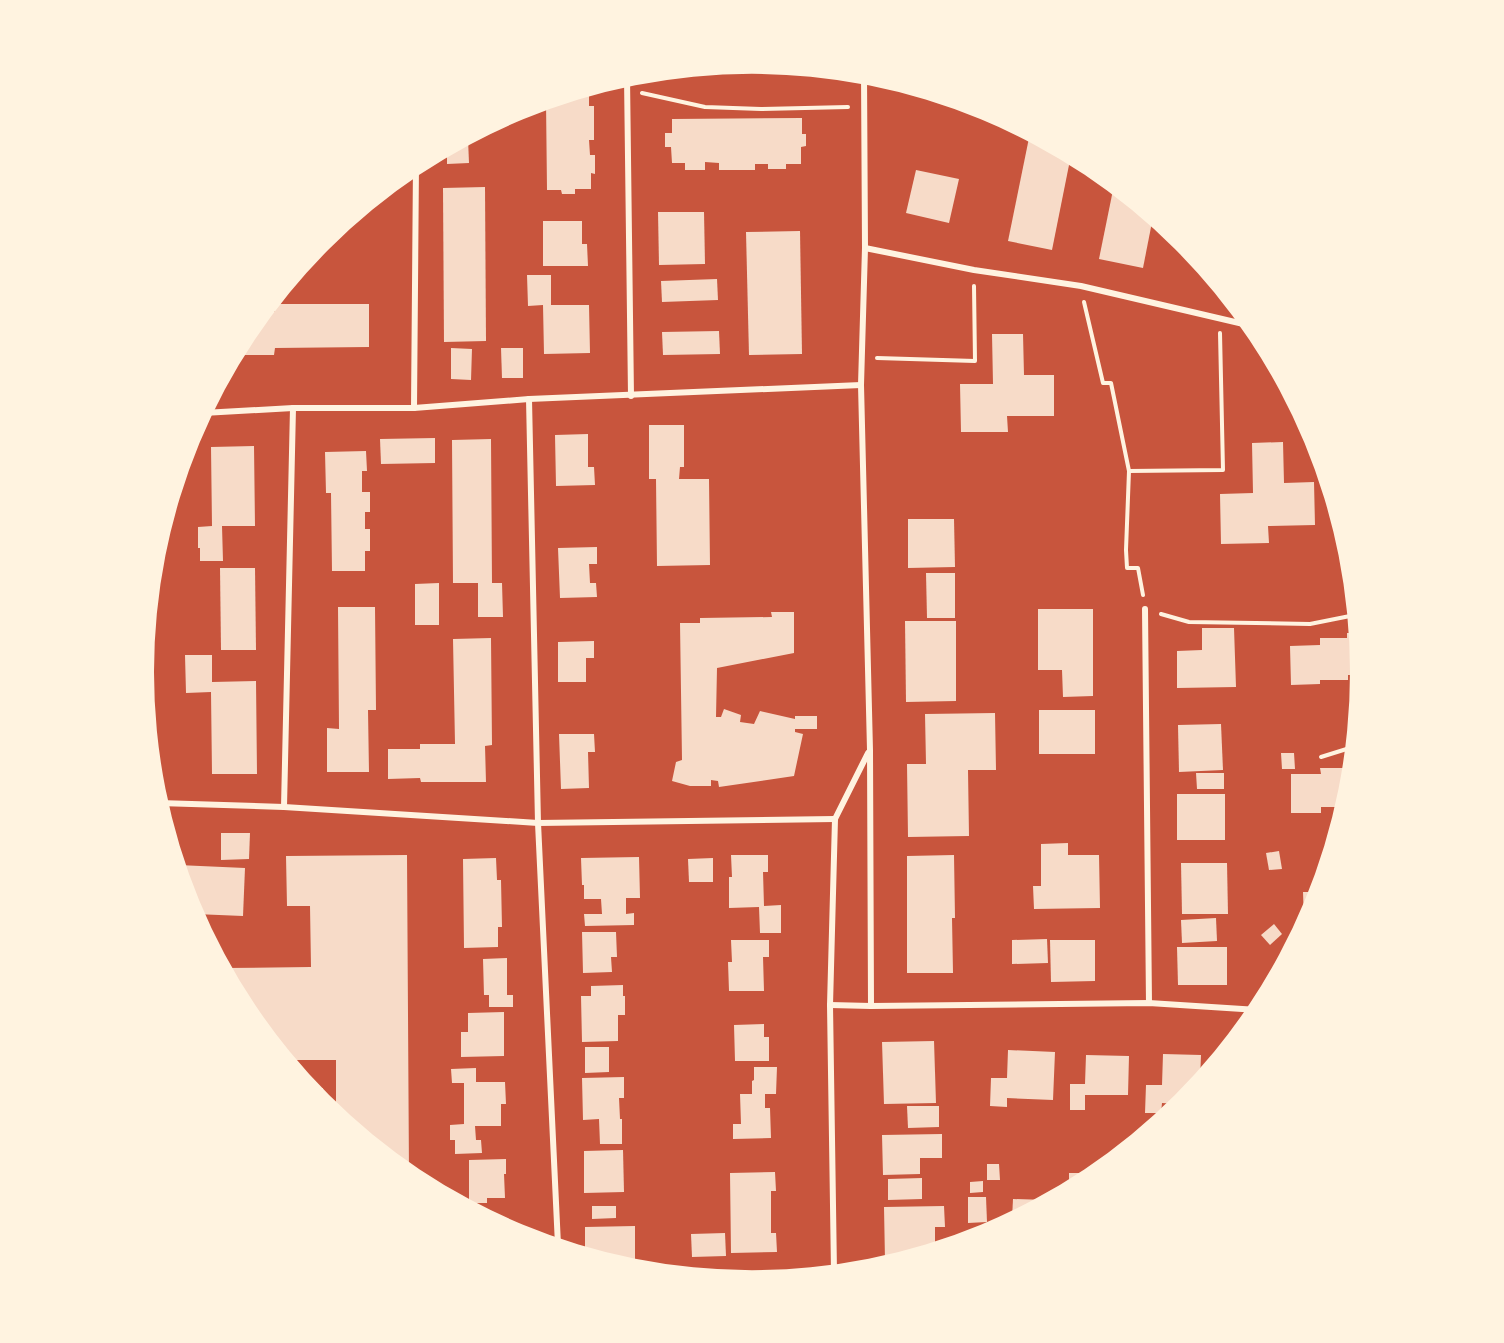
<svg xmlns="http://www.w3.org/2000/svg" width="1504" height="1343" font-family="'Fira Sans Condensed',sans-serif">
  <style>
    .building { fill: #f7dbc8 }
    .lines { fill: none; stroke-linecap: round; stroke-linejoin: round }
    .path { stroke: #fff3e0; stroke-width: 4 }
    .minor { stroke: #fff3e0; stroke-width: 6 }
  </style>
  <rect width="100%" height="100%" fill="#c8553d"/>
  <g class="building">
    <polygon points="594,87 594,92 589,92 589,106 594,106 594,140 589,140 590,155 595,155 595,174 591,173 591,189 575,189 575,194 562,194 561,190 547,190 546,101"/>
    <polygon points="802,118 802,134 806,134 806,146 801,147 801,164 786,164 786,169 768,169 768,164 755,164 755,170 719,170 719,163 705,162 705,170 685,170 685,163 672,163 671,147 665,147 665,133 672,133 672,119"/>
    <polygon points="1030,133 1071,155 1052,250 1008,241"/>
    <polygon points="463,139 468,139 469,163 447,164 447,148"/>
    <polygon points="916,170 959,179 949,223 906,213"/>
    <polygon points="1114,185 1153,217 1143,268 1099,259"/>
    <polygon points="485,187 486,341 444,342 443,188"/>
    <polygon points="658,212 704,212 705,264 659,265"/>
    <polygon points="543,221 582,221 582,244 587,244 588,266 543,266"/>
    <polygon points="800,231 802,354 749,355 746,232"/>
    <polygon points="527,275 551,275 551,305 589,305 590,353 544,354 543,305 528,306"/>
    <polygon points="717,279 718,300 662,302 661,281"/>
    <polygon points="275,304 369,304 369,347 275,348 274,355 235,355 246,333 263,312 275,312"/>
    <polygon points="719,331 720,354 663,355 662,332"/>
    <polygon points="992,334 1023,334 1024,375 1054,375 1054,416 1007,416 1008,432 961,432 960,384 993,384"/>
    <polygon points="451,348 472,349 471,380 451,379"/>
    <polygon points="501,348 523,348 523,378 502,378"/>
    <polygon points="649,425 684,425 684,467 680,467 679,479 709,479 710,565 657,566 656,479 649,479"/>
    <polygon points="588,434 588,467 594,467 595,485 556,486 555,435"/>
    <polygon points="435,438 435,463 381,464 380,439"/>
    <polygon points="491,439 492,583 502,583 503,617 478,617 478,583 453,583 452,440"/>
    <polygon points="1283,442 1284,483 1314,482 1315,525 1268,526 1269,543 1221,544 1220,494 1253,493 1252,443"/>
    <polygon points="254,446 255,526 222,526 223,561 200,561 200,548 198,548 198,527 212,526 211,447"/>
    <polygon points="366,451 367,471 362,471 362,492 370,492 370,512 365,512 365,529 370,529 370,551 365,551 365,571 332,571 331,493 326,493 325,452"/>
    <polygon points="184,459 185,481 177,482"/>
    <polygon points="908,519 954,519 955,567 908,568"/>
    <polygon points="597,547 597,564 589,564 590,583 596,583 597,597 560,598 558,548"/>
    <polygon points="220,568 255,568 256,650 221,650"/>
    <polygon points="926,573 955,573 955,618 927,618"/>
    <polygon points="439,583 439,625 415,625 415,584"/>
    <polygon points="338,607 375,607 376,710 368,710 369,772 327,772 327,728 339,729"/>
    <polygon points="1038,609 1093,609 1093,696 1063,697 1062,670 1038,670"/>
    <polygon points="771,612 794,612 794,653 717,668 716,717 721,717 724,709 741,715 740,722 754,724 760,711 795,719 795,716 817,716 817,729 795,729 795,732 803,734 794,776 719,787 718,781 711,780 711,786 690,786 672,781 676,762 682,760 680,623 700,623 700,618 772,617"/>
    <polygon points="905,621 956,621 956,701 906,702"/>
    <polygon points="1202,628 1234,628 1236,687 1177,688 1177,651 1202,650"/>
    <polygon points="1347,633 1357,633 1360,675 1348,675 1348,680 1320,680 1320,684 1291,685 1290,646 1320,645 1320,638 1347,638"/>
    <polygon points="491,638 492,745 485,746 486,782 421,782 420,778 388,779 388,749 420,749 420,744 455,744 453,639"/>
    <polygon points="594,641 594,658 586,658 586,682 558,682 558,642"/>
    <polygon points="185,655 212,655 212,682 256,681 257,774 212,774 211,692 186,693"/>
    <rect x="1039" y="710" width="56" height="44"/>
    <polygon points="995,713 996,770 968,770 969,836 908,837 907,764 926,764 925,714"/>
    <polygon points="1221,724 1223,770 1179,772 1178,725"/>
    <polygon points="559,734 594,734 595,752 588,752 589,788 561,789"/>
    <polygon points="1281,753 1294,753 1295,769 1282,769"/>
    <polygon points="1348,761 1352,761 1349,791 1344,807 1321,807 1321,813 1291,813 1291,774 1321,774 1320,768 1348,768"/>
    <polygon points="1196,773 1224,773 1224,789 1197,789"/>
    <rect x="1177" y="794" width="48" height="46"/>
    <polygon points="221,833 250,833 249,859 221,860"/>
    <polygon points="1068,843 1068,855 1099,855 1100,908 1034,909 1033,886 1041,886 1041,844"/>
    <polygon points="1279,851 1282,869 1269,870 1266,853"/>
    <polygon points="407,855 409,1174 336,1114 336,1060 287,1060 246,1009 224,968 311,967 310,906 287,906 286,856"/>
    <polygon points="731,855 768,855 768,872 763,872 764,906 781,905 781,933 760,933 759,907 729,908 729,877 732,877"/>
    <polygon points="954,855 955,918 952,918 953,973 907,973 907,856"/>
    <polygon points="639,857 640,898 626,898 626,914 634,913 634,925 585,926 584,914 602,914 601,899 584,899 584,885 582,885 581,858"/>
    <polygon points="496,858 497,880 501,880 502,927 498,927 498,947 464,948 463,859"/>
    <polygon points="713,858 713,882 689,882 688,859"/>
    <polygon points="1181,863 1227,863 1228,914 1182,914"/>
    <polygon points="178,865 245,868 243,916 195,914 190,904"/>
    <polygon points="1303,892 1318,892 1314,905 1304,924"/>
    <polygon points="1216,918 1217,941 1182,943 1181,920"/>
    <polygon points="1274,924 1282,934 1270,945 1261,935"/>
    <polygon points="582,932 616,932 617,957 611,957 612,972 583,973"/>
    <polygon points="1047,939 1048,963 1012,964 1012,940"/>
    <polygon points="731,940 769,940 769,957 763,957 764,991 729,991 728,962 732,962"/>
    <polygon points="1050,940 1095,940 1095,981 1051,982"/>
    <polygon points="1177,947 1227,947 1227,985 1178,985"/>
    <polygon points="507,958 507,995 513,995 513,1007 489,1007 489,995 484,995 483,959"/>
    <polygon points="623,985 623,996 625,996 625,1015 618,1015 618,1041 582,1042 581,996 591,996 591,986"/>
    <polygon points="504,1012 504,1056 461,1057 461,1032 468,1032 468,1013"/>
    <polygon points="764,1024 764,1037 769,1037 769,1061 735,1061 734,1025"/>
    <polygon points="934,1041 936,1103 884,1104 882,1042"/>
    <polygon points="585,1047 609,1047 609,1072 585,1073"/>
    <polygon points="1008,1050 1055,1052 1053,1100 1007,1098 1007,1107 990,1106 991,1078 1007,1078"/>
    <polygon points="1163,1054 1201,1055 1200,1080 1180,1104 1162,1103 1161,1113 1145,1113 1146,1085 1162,1085"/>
    <polygon points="1086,1055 1129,1056 1128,1095 1085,1095 1085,1110 1070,1110 1070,1084 1085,1084"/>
    <polygon points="754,1067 777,1067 776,1094 765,1094 765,1108 770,1108 771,1138 733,1139 733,1124 741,1124 740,1094 752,1094 752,1081 754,1080"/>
    <polygon points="476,1068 476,1082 505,1082 506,1104 501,1104 501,1126 475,1126 476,1140 481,1140 482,1153 455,1154 455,1140 450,1140 450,1125 464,1124 464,1083 452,1083 451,1069"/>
    <polygon points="624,1077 624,1098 619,1098 620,1119 622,1119 622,1144 600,1144 599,1119 583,1120 582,1078"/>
    <polygon points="310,1088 323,1088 323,1103 321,1102"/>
    <polygon points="907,1106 939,1106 939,1127 908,1128"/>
    <polygon points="942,1134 942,1158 920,1158 920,1174 883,1175 882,1135"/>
    <polygon points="623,1150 624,1192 584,1193 584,1151"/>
    <polygon points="506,1159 506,1174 504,1174 505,1198 487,1198 487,1203 469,1203 469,1160"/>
    <polygon points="987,1164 999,1164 1000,1180 987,1180"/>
    <polygon points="775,1172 776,1191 771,1191 771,1233 776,1233 777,1252 731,1253 730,1173"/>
    <polygon points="1069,1173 1093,1173 1093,1175 1069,1189"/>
    <polygon points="922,1178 922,1199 888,1200 888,1179"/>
    <polygon points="983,1181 983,1192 970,1193 970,1182"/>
    <polygon points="968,1197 986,1197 987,1222 968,1223"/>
    <polygon points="1013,1199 1047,1200 1012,1219"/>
    <polygon points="592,1206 616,1206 616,1218 592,1219"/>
    <polygon points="944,1206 945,1227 935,1227 935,1249 895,1261 885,1261 884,1207"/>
    <polygon points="635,1226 635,1265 622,1265 585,1254 585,1227"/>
    <polygon points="725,1233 726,1256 692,1257 691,1234"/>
  </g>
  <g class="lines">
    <g class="path">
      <polyline points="642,93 705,107 761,109 848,107"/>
      <polyline points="1084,302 1103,383 1111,383 1129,471 1223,470 1220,333"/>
      <polyline points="877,358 975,361 974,286"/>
      <polyline points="1129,471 1126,550 1127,568 1138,568 1143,595"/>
      <polyline points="1161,614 1189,622 1310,624 1355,615"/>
      <polyline points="1321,757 1353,747"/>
    </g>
    <g class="minor">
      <polyline points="864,74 865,248 861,385 870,750 871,1006"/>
      <polyline points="627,77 631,396"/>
      <polyline points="865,248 974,270 1081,286 1252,326"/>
      <polyline points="529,399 538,823 558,1245"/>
      <polyline points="414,408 416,164"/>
      <polyline points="203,413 293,408 414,408 529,399 861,385"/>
      <polyline points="1145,609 1149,1003"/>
      <polyline points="159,803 284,807 538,823 835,819"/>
      <polyline points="284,807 293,408"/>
      <polyline points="830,1005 871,1006 1149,1003 1258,1010"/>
      <polyline points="834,1272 830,1005 835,819 868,753"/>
    </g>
  </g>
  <path d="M0 0H1504V1343H0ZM154 672a598 598 0 1 1 1196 0a598 598 0 1 1-1196 0Z" fill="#fff3e0" fill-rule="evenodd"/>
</svg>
